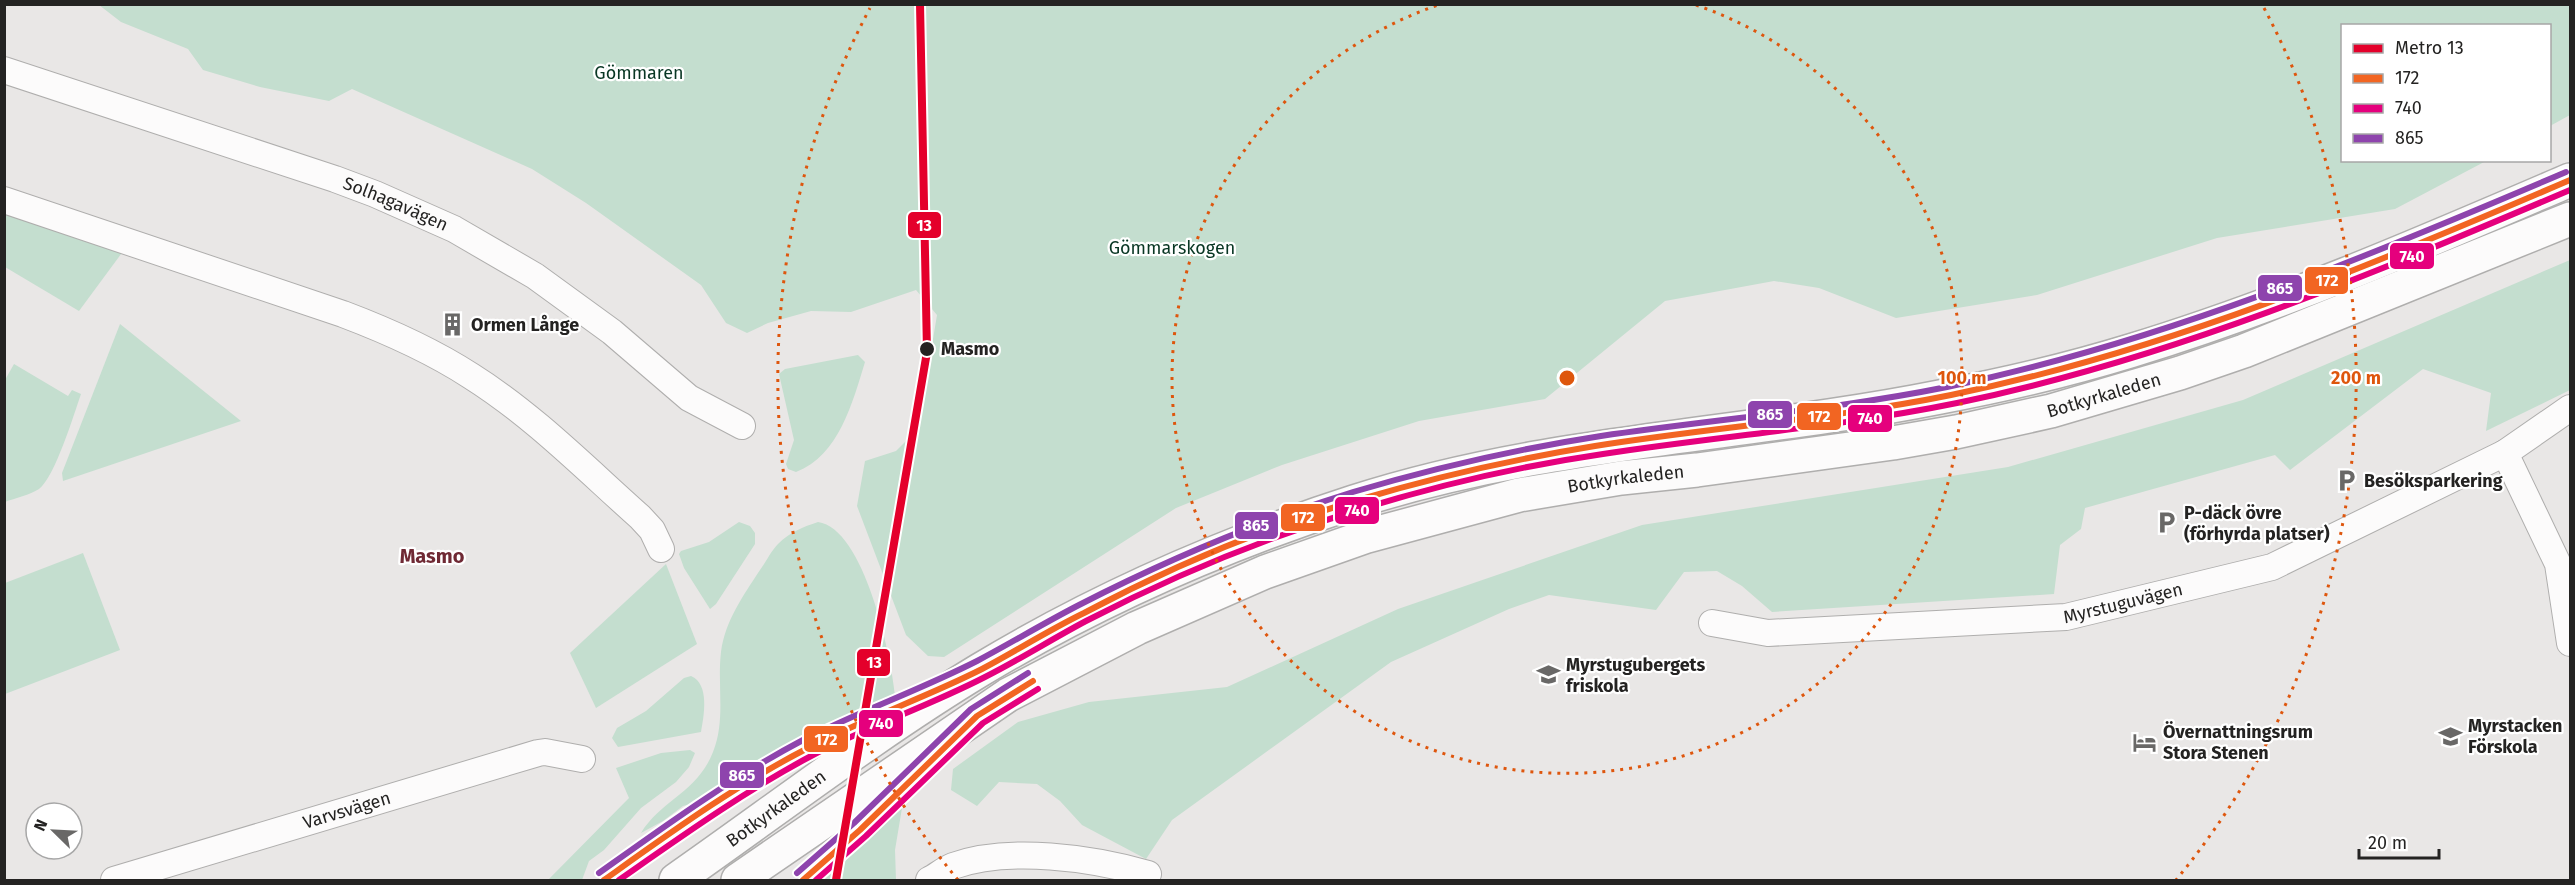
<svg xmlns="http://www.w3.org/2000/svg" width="2575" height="885" font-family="'Fira Sans',sans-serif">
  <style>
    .green { fill: #c4decf }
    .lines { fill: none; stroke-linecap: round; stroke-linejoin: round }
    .minor-casing { stroke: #afaead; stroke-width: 28 }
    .secondary-casing { stroke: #afaead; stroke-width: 36 }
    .minor { stroke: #fcfbfb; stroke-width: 26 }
    .secondary { stroke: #fcfbfb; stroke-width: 33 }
    .bus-1-casing { stroke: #fff; stroke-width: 10 }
    .bus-2-casing { stroke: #fff; stroke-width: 10 }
    .bus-3-casing { stroke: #fff; stroke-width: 10 }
    .bus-1 { stroke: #f26522; stroke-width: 6 }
    .bus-2 { stroke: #e5007d; stroke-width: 6 }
    .bus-3 { stroke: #8e44ad; stroke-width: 6 }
    .metro-1-casing { stroke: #fff; stroke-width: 12 }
    .metro-1 { stroke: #e4002b; stroke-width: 8 }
    .ring { fill: none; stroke: #de560d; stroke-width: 3; stroke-dasharray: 3 6 }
    .stop-dot { fill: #242322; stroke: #fff; stroke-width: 2 }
    .labels { text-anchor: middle; stroke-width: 4.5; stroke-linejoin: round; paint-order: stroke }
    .park-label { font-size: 18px; fill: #093724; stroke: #fff }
    .street-label { font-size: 18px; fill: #242322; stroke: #fff }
    .poi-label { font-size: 18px; font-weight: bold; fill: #242322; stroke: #fff; text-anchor: start }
    .stop-label { font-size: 18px; font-weight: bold; fill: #242322; stroke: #fff; text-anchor: start }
    .neighbourhood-label { font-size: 20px; font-weight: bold; fill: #6f2934; stroke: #fff }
    .centre { fill: #de560d; stroke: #fff; stroke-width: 3 }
    .ring-label { font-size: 18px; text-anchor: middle; font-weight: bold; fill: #de560d; stroke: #fff; stroke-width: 4.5; stroke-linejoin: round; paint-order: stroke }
    .line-badge { stroke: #fff; stroke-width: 2 }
    .badge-label { font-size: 16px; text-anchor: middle; font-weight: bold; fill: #fff }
  </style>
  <rect width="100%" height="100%" fill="#e9e7e6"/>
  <g class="green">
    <polygon points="2570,4 2570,115 2550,126 2550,26 2342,26 2342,160 2486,161 2395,209 2217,238 2037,295 1896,318 1819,288 1774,281 1665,301 1545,399 1419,421 1282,465 1176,508 944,657 928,656 906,635 857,506 865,461 896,451 918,429 937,315 916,290 851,312 811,311 768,323 747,333 726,323 701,285 586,203 532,169 352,89 329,101 260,87 203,70 188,49 121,22 99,5"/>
    <polygon points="5,210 124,250 79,311 5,267"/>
    <polygon points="2570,260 2570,390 2486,431 2491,393 2423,369 2290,470 2275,455 2085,508 2081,529 2060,545 2054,594 1772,612 1742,586 1717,571 1684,572 1656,610 1549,595 1509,609 1391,662 1172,820 1146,859 1082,825 1060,801 1037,784 999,782 977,806 951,790 953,769 1018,722 1089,702 1227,687 1398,609 1642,525 2008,467 2243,400"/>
    <polygon points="120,324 241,421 63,481 62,473"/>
    <path d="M 858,355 L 865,362 C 853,401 839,456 796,472 L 788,469 L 786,464 L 794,440 L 779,374 L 785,369 Z"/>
    <path d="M 14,364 L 68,396 L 72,390 L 81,394 C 74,414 55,477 39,489 C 30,495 15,498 5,502 L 5,380 Z"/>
    <polygon points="739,522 750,526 755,533 755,544 716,604 710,609 684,568 679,554 681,551 709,542"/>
    <path d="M 818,522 C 864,528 891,655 895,695 L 813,731 L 698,802 L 683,806 L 663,821 L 641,833 C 661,800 697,793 713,752 C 726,720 717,686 721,652 C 725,621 743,596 760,570 C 766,562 771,551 778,544 C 790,532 803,527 818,522 Z"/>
    <polygon points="83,553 120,650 5,694 5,583"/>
    <polygon points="666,564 697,644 596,708 570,653"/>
    <path d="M 691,676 C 710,684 704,716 701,732 L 618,747 L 612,738 L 617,728 L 646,711 L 684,678 Z"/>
    <polygon points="690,750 695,753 689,767 676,782 641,808 604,850 589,861 582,880 548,880 629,798 616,768 661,753"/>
    <polygon points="902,808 895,850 896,880 821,880"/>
  </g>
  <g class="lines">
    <defs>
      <g id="minor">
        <path id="s1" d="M 4,70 L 335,179 L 375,194 L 454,229 L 535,276 L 612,332 L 689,398 L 742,426"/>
        <path d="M 4,200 L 343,314 C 388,331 431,350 471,376 C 533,415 586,469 640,517 L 652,530 L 661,549"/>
        <polyline points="2505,453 2558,564 2570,643"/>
        <path id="s2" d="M 1712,623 L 1768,633 L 2066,617 L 2272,567 L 2505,453 L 2570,408"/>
        <path id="s3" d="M 114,880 L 538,753 L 545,752 L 582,759"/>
        <path d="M 929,880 C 937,876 945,869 953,866 C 1009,846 1092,858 1148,874"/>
      </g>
      <g id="secondary">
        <path id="s4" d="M 676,880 C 776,810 876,733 980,670 C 1098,599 1224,544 1354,502 C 1546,440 1745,436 1940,397 C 2004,385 2068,370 2130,351 C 2281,305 2426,242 2570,180"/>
        <path id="s5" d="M 738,880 L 1008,695 L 1137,628 L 1265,572 L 1367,536 L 1519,495 L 1621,478 L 1697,470 L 1893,443 L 1956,432 L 2051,411 L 2180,373 L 2244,351 L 2570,219"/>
      </g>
    </defs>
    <use href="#minor" class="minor-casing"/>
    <use href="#secondary" class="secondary-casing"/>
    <use href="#minor" class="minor"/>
    <use href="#secondary" class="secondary"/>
    <defs>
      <g id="bus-1">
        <path d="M 604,880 C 670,833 736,785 808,748 C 865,718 925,698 982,669 C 1016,651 1049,630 1084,613 C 1171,567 1263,528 1358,500 C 1435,477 1515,459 1595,446 C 1714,427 1833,419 1951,395 C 2167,351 2368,267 2570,180"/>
        <polyline points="803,880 860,830 977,716 1033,681"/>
      </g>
      <g id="bus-2">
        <path d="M 619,880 C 682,836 745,791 813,755 C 869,726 929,706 985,677 C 1019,660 1052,639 1086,621 C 1173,576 1264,538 1358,510 C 1438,485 1521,466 1603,454 C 1721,436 1840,427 1957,403 C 2171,359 2370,275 2570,190"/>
        <polyline points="816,880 866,836 983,723 1038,689"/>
      </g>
      <g id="bus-3">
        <path d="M 599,873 C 665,826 731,778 803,740 C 860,711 920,690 977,661 C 1011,643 1044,623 1079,605 C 1167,560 1259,521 1353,492 C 1434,468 1517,449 1601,436 C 1716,419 1833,410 1947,387 C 2163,342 2365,258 2566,172"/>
        <polyline points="797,873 854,823 971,709 1028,673"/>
      </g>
    </defs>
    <use href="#bus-1" class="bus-1-casing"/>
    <use href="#bus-2" class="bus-2-casing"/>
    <use href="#bus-3" class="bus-3-casing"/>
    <use href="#bus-1" class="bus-1"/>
    <use href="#bus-2" class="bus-2"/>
    <use href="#bus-3" class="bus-3"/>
    <defs>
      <polyline id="metro-1" points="836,880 927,352 920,4"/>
    </defs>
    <use href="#metro-1" class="metro-1-casing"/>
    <use href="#metro-1" class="metro-1"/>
  </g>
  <g class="ring">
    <path d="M1696 5A395 395 0 1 1 1438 5"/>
    <path d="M958 880A789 789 0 0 1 870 8M2264 8A789 789 0 0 1 2176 880"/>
  </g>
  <defs>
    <symbol id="building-bare" viewBox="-9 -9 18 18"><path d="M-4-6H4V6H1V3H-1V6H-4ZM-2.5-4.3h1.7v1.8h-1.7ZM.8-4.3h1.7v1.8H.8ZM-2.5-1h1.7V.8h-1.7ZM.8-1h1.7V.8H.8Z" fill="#696867" stroke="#fff" stroke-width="2.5" paint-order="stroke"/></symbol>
    <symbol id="parking-bare" viewBox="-9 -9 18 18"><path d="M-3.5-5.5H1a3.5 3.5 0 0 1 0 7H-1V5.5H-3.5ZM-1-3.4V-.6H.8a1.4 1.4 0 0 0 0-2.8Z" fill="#696867" stroke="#fff" stroke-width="2.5" paint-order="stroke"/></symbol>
    <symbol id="school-bare" viewBox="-9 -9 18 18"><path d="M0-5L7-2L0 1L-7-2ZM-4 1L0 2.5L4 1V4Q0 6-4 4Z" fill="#696867" stroke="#fff" stroke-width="2.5" paint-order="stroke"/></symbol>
    <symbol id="hotel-bare" viewBox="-9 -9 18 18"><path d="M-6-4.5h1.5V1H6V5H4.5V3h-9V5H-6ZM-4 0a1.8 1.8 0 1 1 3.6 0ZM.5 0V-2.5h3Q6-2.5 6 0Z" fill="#696867" stroke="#fff" stroke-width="2.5" paint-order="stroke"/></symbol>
  </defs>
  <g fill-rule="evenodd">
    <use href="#building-bare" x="436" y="308" width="33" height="33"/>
    <use href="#parking-bare" x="2330" y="464" width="33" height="33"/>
    <use href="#parking-bare" x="2150" y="506" width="33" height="33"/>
    <use href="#school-bare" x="1532" y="658" width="33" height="33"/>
    <use href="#school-bare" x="2434" y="720" width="33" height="33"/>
    <use href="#hotel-bare" x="2128" y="726" width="33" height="33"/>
  </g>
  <circle class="stop-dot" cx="927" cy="349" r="8"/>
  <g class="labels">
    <g class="park-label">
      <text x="639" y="79">Gömmaren</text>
      <text x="1172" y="254">Gömmarskogen</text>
    </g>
    <g class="street-label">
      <text dy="6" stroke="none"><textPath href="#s1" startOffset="414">Solhagavägen</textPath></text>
      <text dy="6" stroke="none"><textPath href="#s5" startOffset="1472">Botkyrkaleden</textPath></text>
      <text dy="6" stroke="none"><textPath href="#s5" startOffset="986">Botkyrkaleden</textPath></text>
      <text dy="6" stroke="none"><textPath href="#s2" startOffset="414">Myrstuguvägen</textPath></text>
      <text dy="6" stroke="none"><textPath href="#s3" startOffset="243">Varvsvägen</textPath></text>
      <text dy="6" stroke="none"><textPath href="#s4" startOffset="123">Botkyrkaleden</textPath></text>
    </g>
    <g class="poi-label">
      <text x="471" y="331">Ormen Långe</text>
      <text x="2364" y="487">Besöksparkering</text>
      <text x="2184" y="519">P-däck övre<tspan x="2184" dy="21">(förhyrda platser)</tspan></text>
      <text x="1566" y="671">Myrstugubergets<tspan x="1566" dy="21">friskola</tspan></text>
      <text x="2468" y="732">Myrstacken<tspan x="2468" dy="21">Förskola</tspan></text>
      <text x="2163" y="738">Övernattningsrum<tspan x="2163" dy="21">Stora Stenen</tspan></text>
    </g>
    <g class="stop-label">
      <text x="941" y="355">Masmo</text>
    </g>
    <g class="neighbourhood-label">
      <text x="432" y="563">Masmo</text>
    </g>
  </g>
  <circle cx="1567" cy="378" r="9" class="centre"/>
  <g class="ring-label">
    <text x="1962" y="384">100 m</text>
    <text x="2356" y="384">200 m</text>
  </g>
  <g class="line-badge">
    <rect x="907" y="211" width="35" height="28" rx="6" fill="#e4002b"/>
    <rect x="2389" y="242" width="46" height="28" rx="6" fill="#e5007d"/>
    <rect x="2304" y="266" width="45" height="29" rx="6" fill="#f26522"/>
    <rect x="2257" y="274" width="46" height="28" rx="6" fill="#8e44ad"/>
    <rect x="1747" y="400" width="46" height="29" rx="6" fill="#8e44ad"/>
    <rect x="1796" y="402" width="46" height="29" rx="6" fill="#f26522"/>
    <rect x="1847" y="404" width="46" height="29" rx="6" fill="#e5007d"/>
    <rect x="1334" y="496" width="46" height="29" rx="6" fill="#e5007d"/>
    <rect x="1280" y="503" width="46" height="29" rx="6" fill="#f26522"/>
    <rect x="1234" y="511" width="45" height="29" rx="6" fill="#8e44ad"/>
    <rect x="856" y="648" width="35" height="29" rx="6" fill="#e4002b"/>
    <rect x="858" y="709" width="46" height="29" rx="6" fill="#e5007d"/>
    <rect x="803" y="725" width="46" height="28" rx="6" fill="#f26522"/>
    <rect x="719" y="761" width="46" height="28" rx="6" fill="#8e44ad"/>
  </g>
  <g class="badge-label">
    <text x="924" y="231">13</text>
    <text x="2412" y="262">740</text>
    <text x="2327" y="286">172</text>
    <text x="2280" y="294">865</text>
    <text x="1770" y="420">865</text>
    <text x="1819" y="422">172</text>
    <text x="1870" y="424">740</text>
    <text x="1357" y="516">740</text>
    <text x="1303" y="523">172</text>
    <text x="1256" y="531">865</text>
    <text x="874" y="668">13</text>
    <text x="881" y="729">740</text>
    <text x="826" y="745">172</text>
    <text x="742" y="781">865</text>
  </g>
  <rect width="2575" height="885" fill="none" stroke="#242322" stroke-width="12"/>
  <rect x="2341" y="24" width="210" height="138" fill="#ffffff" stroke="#a7a7a7" stroke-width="1.5"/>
  <rect x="2353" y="44" width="30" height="9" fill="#e4002b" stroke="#a7a7a7" stroke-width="1.5"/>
  <text x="2395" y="54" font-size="18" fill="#242322">Metro 13</text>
  <rect x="2353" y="74" width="30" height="9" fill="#f26522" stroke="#a7a7a7" stroke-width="1.5"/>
  <text x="2395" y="84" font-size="18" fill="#242322">172</text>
  <rect x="2353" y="104" width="30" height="9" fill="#e5007d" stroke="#a7a7a7" stroke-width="1.5"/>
  <text x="2395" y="114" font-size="18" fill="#242322">740</text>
  <rect x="2353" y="134" width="30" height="9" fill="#8e44ad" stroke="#a7a7a7" stroke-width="1.5"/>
  <text x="2395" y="144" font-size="18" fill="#242322">865</text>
  <g transform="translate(54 831) rotate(294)"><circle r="28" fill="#ffffff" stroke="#a7a7a7" stroke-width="1.5"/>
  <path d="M0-4.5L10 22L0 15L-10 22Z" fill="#696867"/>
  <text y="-9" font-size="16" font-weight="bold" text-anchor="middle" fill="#242322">N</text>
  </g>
  <path d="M2359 849v9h80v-9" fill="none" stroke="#242322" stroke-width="3"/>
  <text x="2368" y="849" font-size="18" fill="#242322" stroke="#ffffff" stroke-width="4.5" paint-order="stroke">20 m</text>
</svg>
